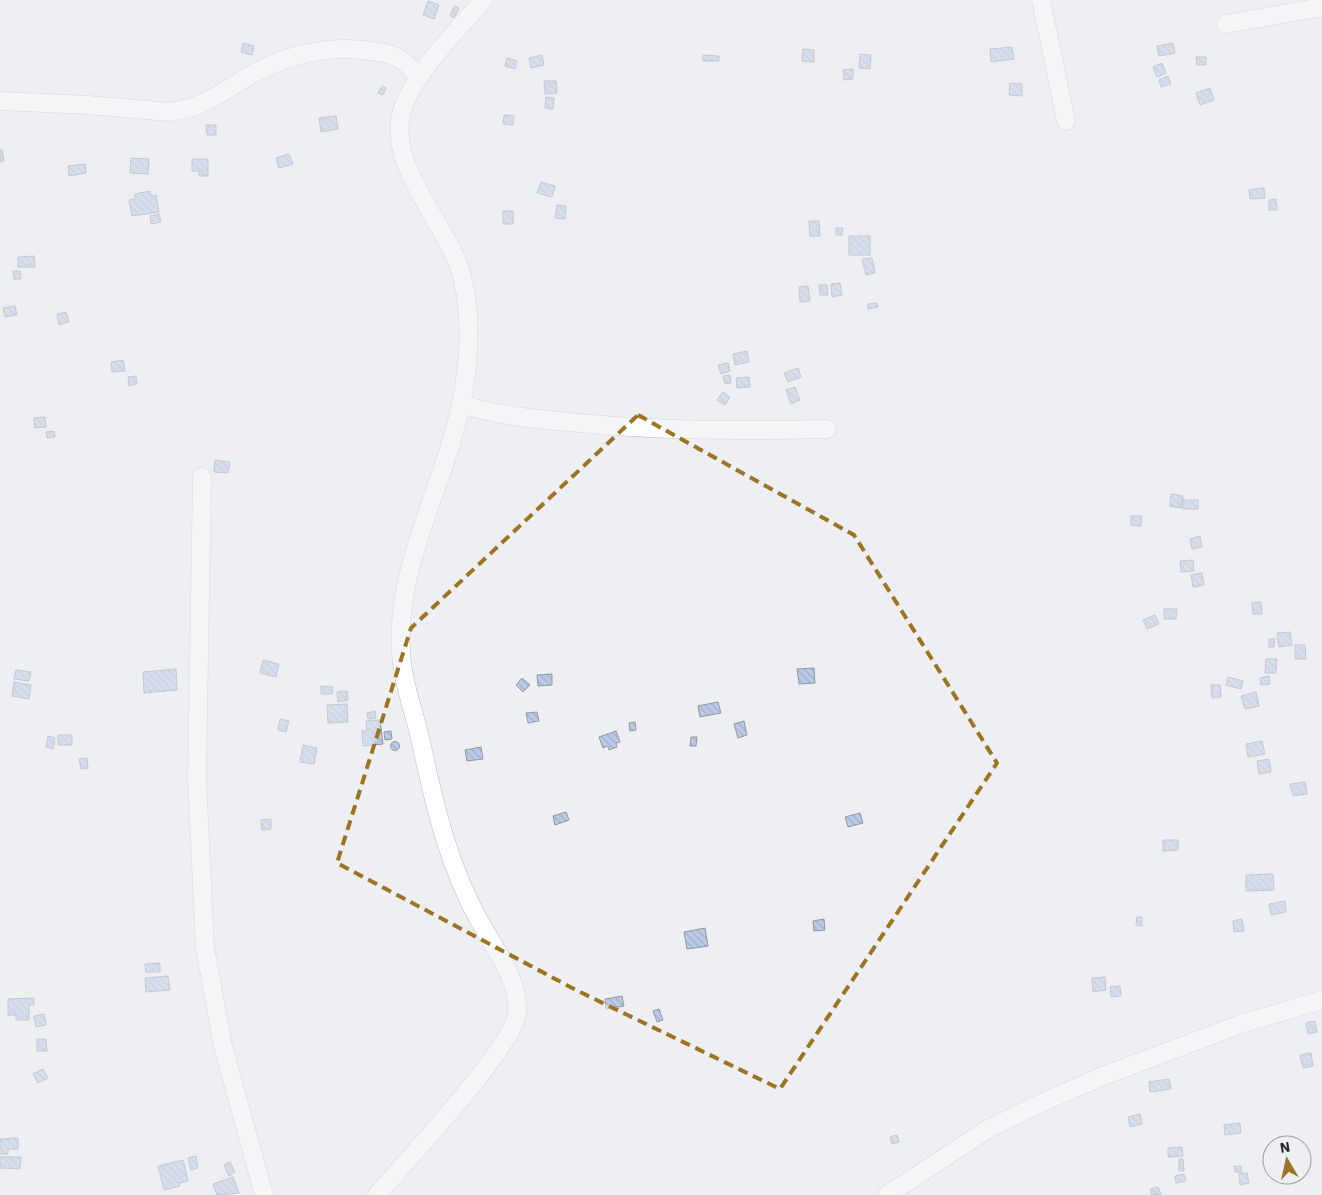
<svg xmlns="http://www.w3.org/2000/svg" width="1322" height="1195" font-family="'IBM Plex Sans',sans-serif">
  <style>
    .building { fill: url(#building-back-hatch); stroke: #95979b }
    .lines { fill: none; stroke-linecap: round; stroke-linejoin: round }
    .minor-casing { stroke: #b9bbbe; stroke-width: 19 }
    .minor { stroke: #fff; stroke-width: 18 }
    .marked { fill: none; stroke: #9e7423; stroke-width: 4; stroke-dasharray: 10 6; stroke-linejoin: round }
  </style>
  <defs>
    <pattern id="building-back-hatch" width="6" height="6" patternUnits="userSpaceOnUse" patternTransform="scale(1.25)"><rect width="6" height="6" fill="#bacbe9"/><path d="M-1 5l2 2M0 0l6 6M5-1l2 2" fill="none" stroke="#a0aec8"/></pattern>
  </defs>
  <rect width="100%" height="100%" fill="#edeff3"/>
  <g class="building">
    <polygon points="428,1 439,5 434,19 423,15"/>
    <polygon points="454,6 459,8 454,18 450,16"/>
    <polygon points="243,43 254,46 252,55 241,52"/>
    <polygon points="1173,43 1175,53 1159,56 1157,46"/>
    <polygon points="1012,47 1014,59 991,62 990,49"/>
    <polygon points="803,49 814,50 814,62 802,61"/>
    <polygon points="860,54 871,55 870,69 859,68"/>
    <polygon points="542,55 544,65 531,68 529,58"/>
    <polygon points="703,55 719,56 719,61 703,61"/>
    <polygon points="1196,57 1206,57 1206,65 1197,65"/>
    <polygon points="507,58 517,61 515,69 505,66"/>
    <polygon points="1162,63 1166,73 1157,77 1153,67"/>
    <polygon points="853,69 853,79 844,80 843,70"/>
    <polygon points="1168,76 1171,84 1161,87 1159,80"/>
    <polygon points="544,81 556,81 557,93 545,94"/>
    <polygon points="1010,83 1022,84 1022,96 1009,95"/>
    <polygon points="382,86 386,88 383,95 378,93"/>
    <polygon points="1210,88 1214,100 1200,105 1196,93"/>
    <polygon points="546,97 554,98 553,109 545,108"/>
    <polygon points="504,115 514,116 513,125 503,124"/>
    <polygon points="336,116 338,129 321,132 319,118"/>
    <polygon points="206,125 216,125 216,135 207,135"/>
    <polygon points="0,150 2,150 4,161 0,162"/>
    <polygon points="289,154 293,164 279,168 276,158"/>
    <polygon points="131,158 149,159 148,174 130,173"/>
    <polygon points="192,159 208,159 208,176 199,176 199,171 192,171"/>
    <polygon points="85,164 86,173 69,176 68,166"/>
    <polygon points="541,182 555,186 552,197 537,193"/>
    <polygon points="1264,188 1265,198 1250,199 1249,190"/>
    <polygon points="150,191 151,196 156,195 159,212 132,216 129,200 135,199 135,194"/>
    <polygon points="1276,199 1277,210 1269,210 1269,200"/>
    <polygon points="557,205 566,206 565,219 555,218"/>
    <rect x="503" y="211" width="10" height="13"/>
    <polygon points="159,214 161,222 151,224 150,216"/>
    <polygon points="809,221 819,221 820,236 810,236"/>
    <polygon points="836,228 843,228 842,235 836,235"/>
    <rect x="849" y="236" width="21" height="19"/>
    <polygon points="34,256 35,267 18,267 18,257"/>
    <polygon points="872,258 875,273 866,275 862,259"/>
    <polygon points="13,271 20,271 21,279 14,279"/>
    <polygon points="840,283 842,295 832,297 831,284"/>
    <polygon points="819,285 827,285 828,295 820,295"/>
    <polygon points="808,286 810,301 800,302 799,287"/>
    <polygon points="877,303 878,307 868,309 868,304"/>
    <polygon points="15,306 17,315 5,317 3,308"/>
    <polygon points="66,312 69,322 59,325 57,314"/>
    <polygon points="747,351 749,362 735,365 733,354"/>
    <polygon points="123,360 125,371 112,372 111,362"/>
    <polygon points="728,363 730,371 721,374 718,365"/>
    <polygon points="798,368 801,377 788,382 784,373"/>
    <polygon points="730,375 731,383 725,384 723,376"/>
    <polygon points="136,376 137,384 129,386 128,377"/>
    <polygon points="749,377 750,387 737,388 736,378"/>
    <polygon points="795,387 800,400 791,404 786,390"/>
    <polygon points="723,392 730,397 725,405 717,400"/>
    <polygon points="45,417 46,427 35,428 34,418"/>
    <polygon points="54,431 55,437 47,438 46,432"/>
    <polygon points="215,460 230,462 228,473 214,472"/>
    <polygon points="1171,494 1183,496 1181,508 1170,506"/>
    <rect x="1183" y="500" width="15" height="9"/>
    <polygon points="1131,516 1142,516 1141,526 1131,525"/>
    <polygon points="1200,536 1202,547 1192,549 1190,539"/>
    <polygon points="1193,560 1194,571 1181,572 1180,561"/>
    <polygon points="1202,573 1204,585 1193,587 1191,575"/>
    <polygon points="1261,602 1262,614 1253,614 1252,603"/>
    <polygon points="1164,609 1177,609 1176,619 1164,619"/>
    <polygon points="1155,615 1159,624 1147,629 1143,620"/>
    <polygon points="1290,632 1292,645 1279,647 1277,633"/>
    <polygon points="1269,639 1275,639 1274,647 1269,647"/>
    <polygon points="1295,645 1305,645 1306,659 1295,659"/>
    <polygon points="1266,659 1277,659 1276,673 1265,673"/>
    <polygon points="263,660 279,664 276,677 260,673"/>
    <polygon points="814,668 815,683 799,684 797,669"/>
    <polygon points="176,669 177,690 144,693 143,672"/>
    <polygon points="16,670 31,672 29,681 14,679"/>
    <polygon points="552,674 552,685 538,686 537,675"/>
    <polygon points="1269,676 1270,684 1261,685 1260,678"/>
    <polygon points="1228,677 1243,681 1241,689 1226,685"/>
    <polygon points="522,678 530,685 523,692 516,685"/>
    <polygon points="14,682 31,685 29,699 12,696"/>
    <polygon points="1211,685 1220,685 1221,697 1212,698"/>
    <polygon points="321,686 333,687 332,694 321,694"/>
    <polygon points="347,691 348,700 338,702 337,692"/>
    <polygon points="1256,692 1259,706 1245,709 1241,696"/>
    <polygon points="718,702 721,713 700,717 698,706"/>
    <polygon points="347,704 348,722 328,723 327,705"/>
    <polygon points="375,711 376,718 368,719 367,713"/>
    <polygon points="537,712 539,721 528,723 526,713"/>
    <polygon points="280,719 289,721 286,732 278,730"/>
    <polygon points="380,720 383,744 363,746 362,731 367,731 366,721"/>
    <polygon points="744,721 747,735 738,738 734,724"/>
    <polygon points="635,722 636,730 630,731 629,723"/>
    <polygon points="391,731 392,739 385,740 384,732"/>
    <polygon points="616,731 620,742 616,743 617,747 609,750 608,746 603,748 599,737"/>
    <rect x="58" y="735" width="14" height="10"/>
    <polygon points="48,736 55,738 53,749 46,747"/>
    <polygon points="691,737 697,737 696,746 690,746"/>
    <polygon points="1262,741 1265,754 1248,757 1246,744"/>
    <circle cx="395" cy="746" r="4.5"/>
    <polygon points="303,745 317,748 314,764 300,762"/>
    <polygon points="481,747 483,759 467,761 465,750"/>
    <polygon points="87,758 88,768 81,769 79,759"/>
    <polygon points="1269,759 1271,772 1259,774 1257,761"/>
    <polygon points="1305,782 1307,794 1293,796 1290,784"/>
    <polygon points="566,812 569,820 555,825 553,816"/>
    <polygon points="860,813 863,823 848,827 845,817"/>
    <polygon points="271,819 271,829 262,830 261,820"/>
    <polygon points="1163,840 1178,840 1178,850 1163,851"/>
    <polygon points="1273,874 1274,890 1246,891 1246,875"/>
    <polygon points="1285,901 1286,912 1271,915 1269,904"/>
    <polygon points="1137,917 1142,917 1142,926 1136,925"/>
    <polygon points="824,919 825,930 814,931 813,921"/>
    <polygon points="1242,919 1244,931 1234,932 1233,921"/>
    <polygon points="705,928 708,946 687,949 684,932"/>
    <polygon points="160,963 160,972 146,972 145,964"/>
    <polygon points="168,976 170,990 146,992 145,978"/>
    <polygon points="1105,977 1106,990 1093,992 1092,978"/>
    <polygon points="1120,986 1121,996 1111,997 1110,987"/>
    <polygon points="622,996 624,1006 606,1009 605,999"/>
    <polygon points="34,998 34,1005 29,1005 29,1020 16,1020 16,1015 8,1015 8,999"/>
    <polygon points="659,1009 663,1020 657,1022 653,1011"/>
    <polygon points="44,1014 46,1025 36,1027 34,1016"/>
    <polygon points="1315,1021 1317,1032 1308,1034 1306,1023"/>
    <polygon points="37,1039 46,1039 47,1051 37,1051"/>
    <polygon points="1311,1053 1313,1066 1303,1068 1300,1055"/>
    <polygon points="43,1069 48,1078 38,1083 33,1074"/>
    <polygon points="1169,1079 1171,1089 1150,1092 1149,1082"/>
    <polygon points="1140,1114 1142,1124 1130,1127 1128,1117"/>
    <polygon points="1240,1123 1241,1133 1225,1135 1224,1125"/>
    <polygon points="897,1135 899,1142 892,1144 890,1137"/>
    <polygon points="18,1138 18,1149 8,1149 8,1154 0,1154 0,1139"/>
    <polygon points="1182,1147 1183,1156 1168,1157 1168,1148"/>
    <polygon points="196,1156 198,1168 191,1170 188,1158"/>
    <polygon points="0,1157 21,1157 20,1169 0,1168"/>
    <polygon points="1179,1159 1183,1159 1184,1171 1179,1171"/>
    <polygon points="183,1160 188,1181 179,1183 180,1186 164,1190 158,1166"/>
    <polygon points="230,1162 235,1172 229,1176 224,1165"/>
    <polygon points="1234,1166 1241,1166 1242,1172 1235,1172"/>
    <polygon points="1247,1173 1249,1183 1240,1185 1239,1174"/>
    <polygon points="1184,1174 1186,1181 1176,1183 1175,1176"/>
    <polygon points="233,1177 239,1193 217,1195 213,1184"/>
    <polygon points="1158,1187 1161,1194 1152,1195 1150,1189"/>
  </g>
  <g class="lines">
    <defs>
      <g id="minor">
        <polyline points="1041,0 1066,121"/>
        <polyline points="1226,24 1322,7"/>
        <path d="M 0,101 L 88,105 L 170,112 C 207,107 225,89 256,72 C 288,55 327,46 363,50 C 391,53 401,55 419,77"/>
        <path d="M 461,404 C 496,415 532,419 569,422 C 655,431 741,431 827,429"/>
        <polyline points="202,477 197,778 205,948 223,1046 264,1195"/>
        <path d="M 377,1195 C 404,1163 514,1047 517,1013 C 520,981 494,948 480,922 C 449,867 435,807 422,747 C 417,723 409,700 404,676 C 385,575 449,485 464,388 C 470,348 472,302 458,264 C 440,216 383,159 404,105 C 421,64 455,34 483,0"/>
        <polyline points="887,1195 988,1129 1041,1103 1103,1076 1241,1024 1322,1000"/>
      </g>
    </defs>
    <use href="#minor" class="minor-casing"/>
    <use href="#minor" class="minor"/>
  </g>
  <path d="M0 0H1322V1195H0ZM 638,415 L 854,535 L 997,763 L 780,1089 L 576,990 L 337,863 L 411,628 Z" fill="#edeff3" fill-opacity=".55" fill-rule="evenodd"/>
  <path class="marked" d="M 638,415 L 854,535 L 997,763 L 780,1089 L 576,990 L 337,863 L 411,628 Z"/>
  <g transform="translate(1287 1160) rotate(351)"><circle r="24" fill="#edeff3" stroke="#9d9ea1"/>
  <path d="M0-4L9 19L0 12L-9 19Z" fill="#9e7423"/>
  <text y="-8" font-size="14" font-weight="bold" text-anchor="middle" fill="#242526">N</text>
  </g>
</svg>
